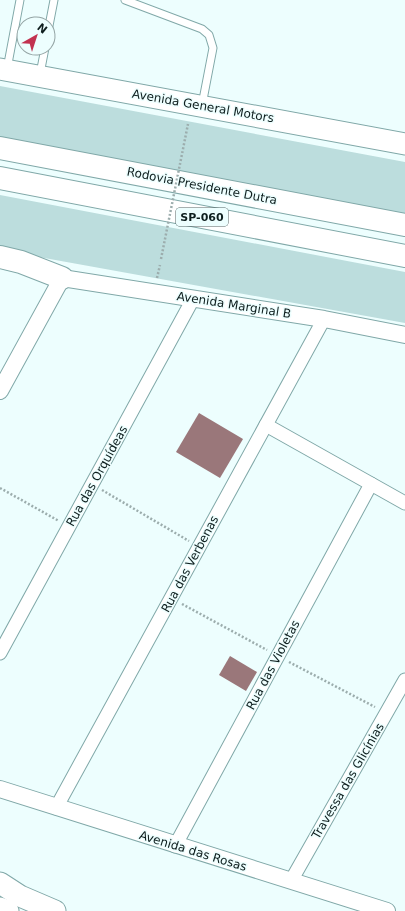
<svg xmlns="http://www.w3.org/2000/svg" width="405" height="911" font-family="'DejaVu Sans',sans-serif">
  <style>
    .green { fill: #bcdddd }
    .building { fill: #9a777a }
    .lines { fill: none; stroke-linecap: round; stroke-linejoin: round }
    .service-casing { stroke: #80a8a8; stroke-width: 9 }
    .minor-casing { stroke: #80a8a8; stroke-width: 15 }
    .tertiary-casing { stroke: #80a8a8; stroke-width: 18 }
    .primary-casing { stroke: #80a8a8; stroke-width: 23 }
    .motorway-casing { stroke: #80a8a8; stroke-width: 24 }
    .path { stroke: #9cadad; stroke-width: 2.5; stroke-dasharray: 2 2; stroke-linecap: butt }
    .service { stroke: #fff; stroke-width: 7 }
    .minor { stroke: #fff; stroke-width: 13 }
    .tertiary { stroke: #fff; stroke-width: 16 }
    .primary { stroke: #fff; stroke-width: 21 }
    .motorway { stroke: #fff; stroke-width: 22 }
    .path-bridge { stroke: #9cadad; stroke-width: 2.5; stroke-dasharray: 2 2; stroke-linecap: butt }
    .labels { text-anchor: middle; stroke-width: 3; stroke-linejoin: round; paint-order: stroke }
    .shield { fill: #edfefe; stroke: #516161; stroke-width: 1 }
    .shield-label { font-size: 11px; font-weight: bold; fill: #0e1e1e }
    .street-label { font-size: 12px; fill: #0e1e1e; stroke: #edfefe }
  </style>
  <rect width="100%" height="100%" fill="#edfefe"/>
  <g class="green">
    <polygon points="0,86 405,162 405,214 0,137"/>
    <polygon points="0,195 405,272 405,323 0,250"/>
  </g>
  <g class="building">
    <polygon points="199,413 243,439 220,478 176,452"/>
    <polygon points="230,656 257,672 246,691 219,675"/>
  </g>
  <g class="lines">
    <defs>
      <g id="service">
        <polyline points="125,0 202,29 209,35 213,48 202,105"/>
        <polyline points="48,31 54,0"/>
        <polyline points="7,69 20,0"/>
        <polyline points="40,74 45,48"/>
      </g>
      <g id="minor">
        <polyline points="266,425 405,503"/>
        <polyline points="0,653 193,299"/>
        <path d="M 56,808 C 146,645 235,482 324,319"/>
        <polyline points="175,846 371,484"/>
        <polyline points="291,881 405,680"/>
      </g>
      <g id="tertiary">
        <polyline points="0,391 62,278 324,319 405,335"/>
        <polyline points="0,789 387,911"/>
      </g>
      <g id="primary">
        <polyline points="0,69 405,144"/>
        <polyline points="0,883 20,896 55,911"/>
        <polyline points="0,908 8,911"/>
      </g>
      <g id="motorway">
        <polyline points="0,148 405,225"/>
        <polyline points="0,178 405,256"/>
        <polyline points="0,257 21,262 62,278"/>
      </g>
    </defs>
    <use href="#service" class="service-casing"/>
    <use href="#minor" class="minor-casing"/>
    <use href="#tertiary" class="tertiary-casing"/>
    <use href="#primary" class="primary-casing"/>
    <use href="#motorway" class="motorway-casing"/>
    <g class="path">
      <polyline points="157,278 160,265"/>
      <polyline points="0,488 59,521"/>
      <polyline points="102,490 189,541"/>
      <polyline points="182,604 267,650"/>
      <polyline points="289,662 375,707"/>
    </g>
    <use href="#service" class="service"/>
    <use href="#minor" class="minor"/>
    <use href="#tertiary" class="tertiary"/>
    <use href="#primary" class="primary"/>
    <use href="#motorway" class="motorway"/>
    <polyline class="path-bridge" points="161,259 188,124"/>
  </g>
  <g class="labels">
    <rect class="shield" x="176" y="208" width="52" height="18" rx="3"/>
    <g class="shield-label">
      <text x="202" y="221">SP-060</text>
    </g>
    <g class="street-label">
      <text transform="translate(203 106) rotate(10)" y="4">Avenida General Motors</text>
      <text transform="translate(202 186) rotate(11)" y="4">Rodovia Presidente Dutra</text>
      <text transform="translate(234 305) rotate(9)" y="4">Avenida Marginal B</text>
      <text transform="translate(97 476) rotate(-61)" y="4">Rua das Orquídeas</text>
      <text transform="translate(190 564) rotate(-62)" y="4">Rua das Verbenas</text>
      <text transform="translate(273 665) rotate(-62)" y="4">Rua das Violetas</text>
      <text transform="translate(348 781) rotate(-60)" y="4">Travessa das Glicínias</text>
      <text transform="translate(193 851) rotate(17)" y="4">Avenida das Rosas</text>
    </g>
  </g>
  <g transform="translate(36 36) rotate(39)"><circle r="19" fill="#edfefe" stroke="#94a4a4"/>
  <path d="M0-3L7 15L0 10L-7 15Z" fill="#c23250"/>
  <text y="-6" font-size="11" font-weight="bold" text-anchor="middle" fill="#0e1e1e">N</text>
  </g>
</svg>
